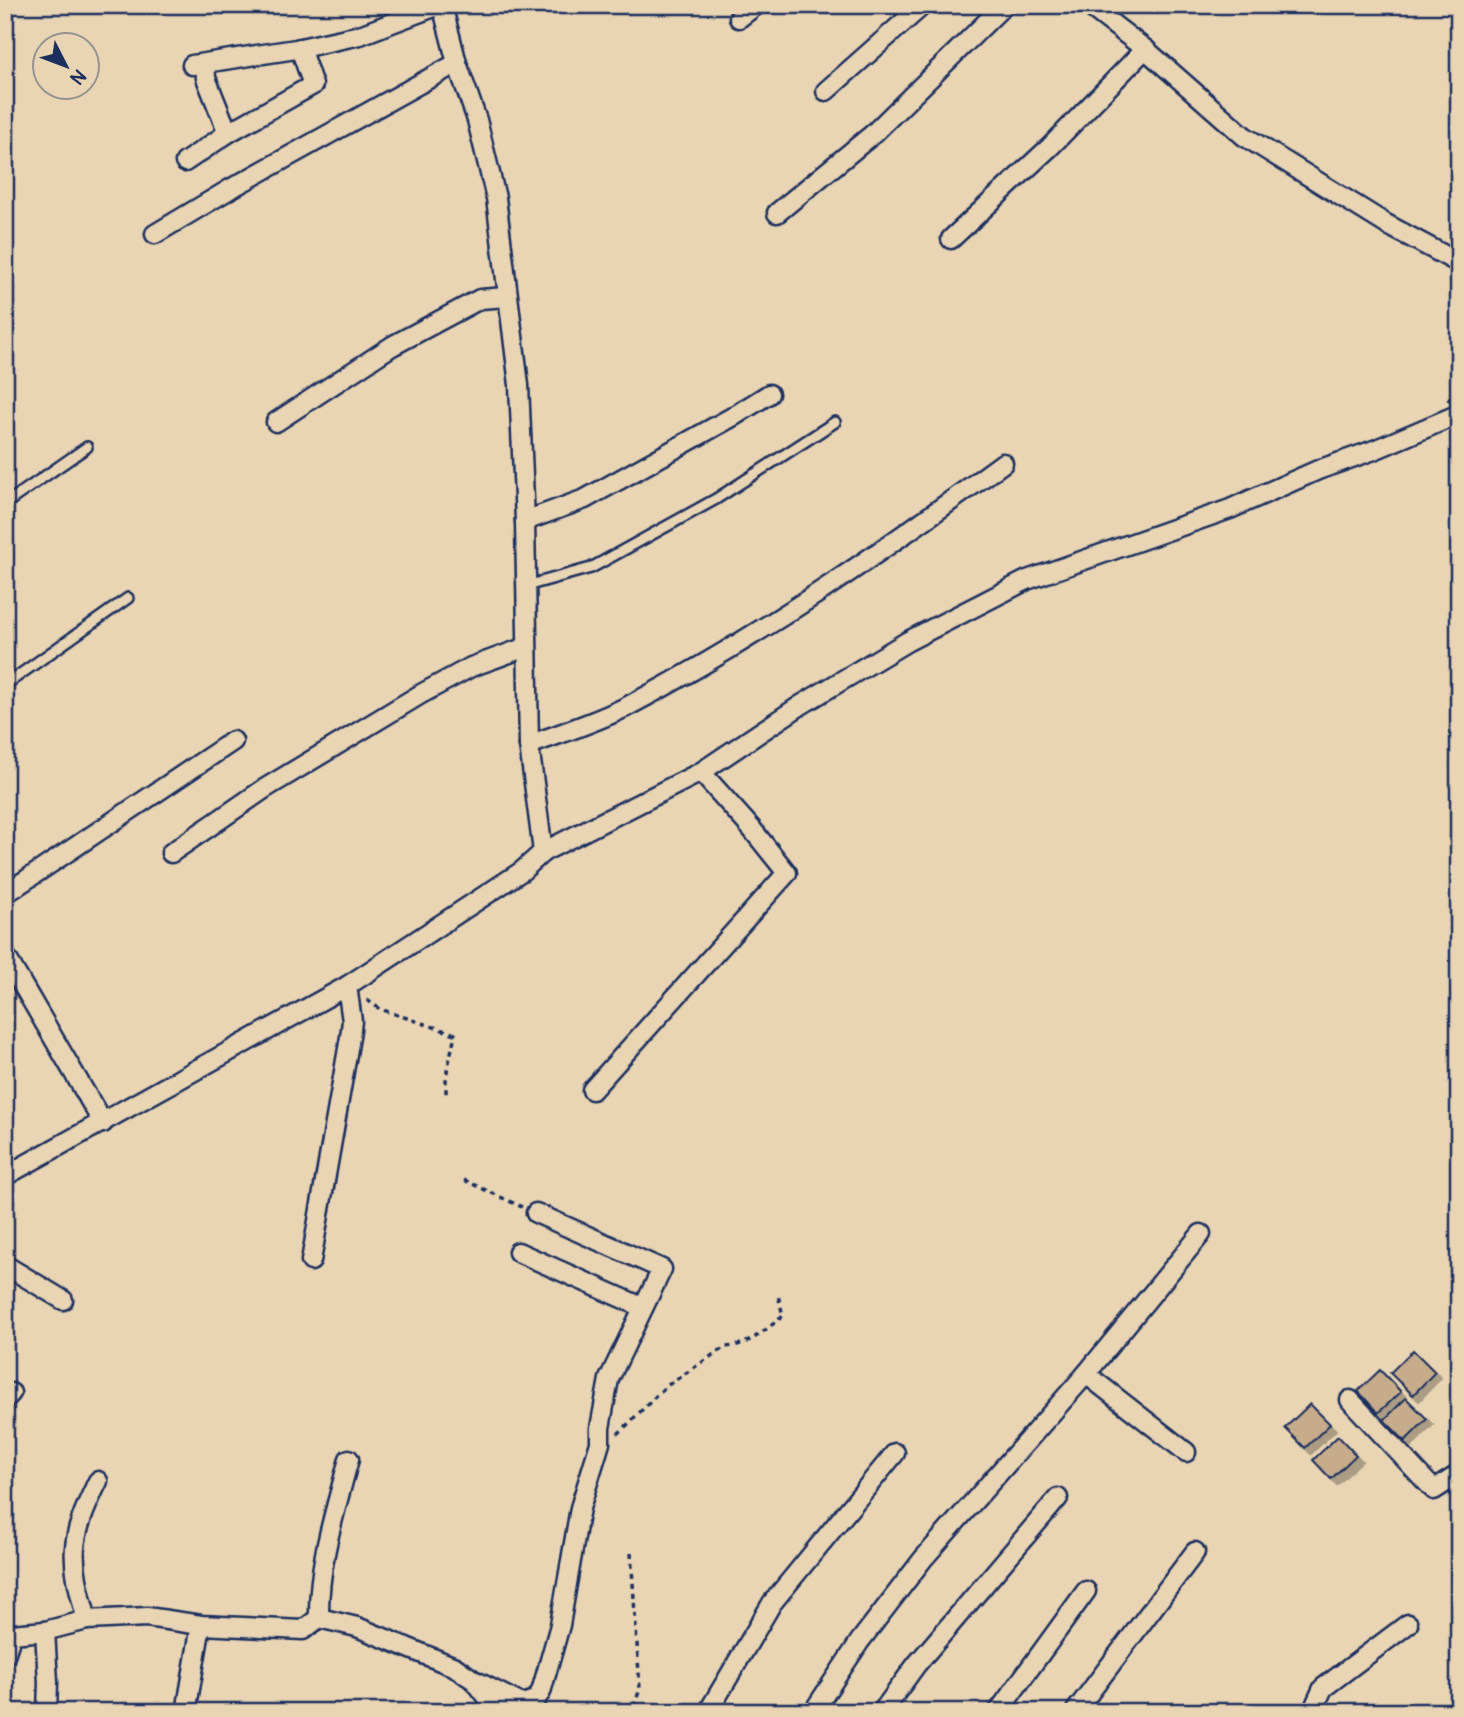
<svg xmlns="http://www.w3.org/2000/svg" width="1464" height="1717" font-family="Pangolin,sans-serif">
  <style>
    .building { fill: #c7ac8b; stroke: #1b2f5e; stroke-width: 2; filter: url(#shadow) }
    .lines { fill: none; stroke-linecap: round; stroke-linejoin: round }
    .lane-casing { stroke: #1b2f5e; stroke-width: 14 }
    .street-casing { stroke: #1b2f5e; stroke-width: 23 }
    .path { stroke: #1b2f5e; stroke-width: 3.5; stroke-dasharray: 5 5; stroke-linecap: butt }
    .lane { stroke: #e9d5b3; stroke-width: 9 }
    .street { stroke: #e9d5b3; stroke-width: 18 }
  </style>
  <defs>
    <filter id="shadow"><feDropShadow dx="6" dy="6" stdDeviation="0" flood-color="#0004"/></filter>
  </defs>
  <rect width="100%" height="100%" fill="#e9d5b3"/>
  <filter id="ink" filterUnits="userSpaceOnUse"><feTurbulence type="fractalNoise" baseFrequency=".0143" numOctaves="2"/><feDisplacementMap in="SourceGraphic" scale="14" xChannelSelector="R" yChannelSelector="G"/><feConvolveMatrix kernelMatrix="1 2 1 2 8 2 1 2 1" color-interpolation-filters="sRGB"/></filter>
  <g filter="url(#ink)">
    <g class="building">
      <polygon points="1413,1350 1435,1372 1413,1395 1390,1373"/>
      <polygon points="1380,1370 1401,1392 1378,1413 1358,1391"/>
      <polygon points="1406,1398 1427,1419 1405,1441 1384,1420"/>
      <polygon points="1310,1404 1330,1424 1305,1448 1285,1428"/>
      <polygon points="1338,1436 1356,1455 1331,1479 1313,1460"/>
    </g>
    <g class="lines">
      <defs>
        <g id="lane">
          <polyline points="5,504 87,447"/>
          <polyline points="526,586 591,568 716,499 835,422"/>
          <polyline points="5,685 128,598"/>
        </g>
        <g id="street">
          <polyline points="1088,5 1145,49 1244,136 1386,224 1459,263"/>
          <polyline points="739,18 756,5"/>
          <polyline points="205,64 206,78 228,133"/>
          <polyline points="192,65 296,49 360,35 439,5"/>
          <polyline points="826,91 923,5"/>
          <polyline points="185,162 228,133 313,85 300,48"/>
          <polyline points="777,213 873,134 1004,5"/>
          <polyline points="155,234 230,189 457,63"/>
          <polyline points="951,239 1050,147 1145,49"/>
          <polyline points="276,422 392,346 480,299 507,297"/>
          <polyline points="525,521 585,499 734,416 769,394"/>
          <path d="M 529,745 C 561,733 597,722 628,706 C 760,637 883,551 1003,463"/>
          <polyline points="543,852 701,772 801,705 908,641 1027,580 1230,509 1318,470 1374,450 1459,414"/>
          <polyline points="171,853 264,789 421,694 471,667 526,647"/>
          <polyline points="5,894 233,741"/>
          <polyline points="5,955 103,1123"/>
          <polyline points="592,1090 787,873 751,828 701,772"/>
          <polyline points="5,1176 347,986 522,871 543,852 529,745 525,521 519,385 496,198 477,120 457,63 442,5"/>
          <polyline points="518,1252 642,1307"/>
          <polyline points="311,1261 350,1037 352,1021 347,986"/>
          <polyline points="5,1265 63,1300"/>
          <polyline points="1086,1374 1186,1452"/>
          <polyline points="5,1399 11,1393"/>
          <polyline points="1350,1400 1434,1490 1459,1474"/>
          <path d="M 319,1618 C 318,1563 335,1512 349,1459"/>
          <path d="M 87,1620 C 69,1555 69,1541 98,1481"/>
          <polyline points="45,1631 48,1682 47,1712"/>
          <polyline points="5,1633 12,1634 45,1631 87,1620 147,1617 201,1625 303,1630 319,1618 357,1627 455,1667 475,1681 499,1712"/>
          <polyline points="5,1655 12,1634"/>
          <polyline points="478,1682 522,1704"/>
          <polyline points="186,1712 201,1625"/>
          <polyline points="519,1712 522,1704 535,1700 541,1692 560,1625 580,1508 600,1443 600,1428 609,1379 662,1269 536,1213"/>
          <polyline points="708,1712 772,1603 895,1453"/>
          <polyline points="813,1712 860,1641 923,1559 1086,1374 1201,1234"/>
          <polyline points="882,1712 916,1665 1058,1498"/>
          <polyline points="998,1712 1086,1591"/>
          <polyline points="1075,1712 1195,1552"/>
          <polyline points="1312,1712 1323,1688 1408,1624"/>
        </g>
      </defs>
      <use href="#lane" class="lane-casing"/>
      <use href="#street" class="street-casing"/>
      <g class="path">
        <polyline points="1448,401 1459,381"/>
        <polyline points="367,1000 380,1009 455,1034 446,1076 446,1097"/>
        <polyline points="464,1180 522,1207"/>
        <path d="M 618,1434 L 665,1387 L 725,1347 C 749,1346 765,1330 783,1316 L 778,1295"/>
        <polyline points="631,1553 640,1689 632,1712"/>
      </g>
      <use href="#lane" class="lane"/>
      <use href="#street" class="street"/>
    </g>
  </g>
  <rect width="1464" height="1717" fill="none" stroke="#e9d5b3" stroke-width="28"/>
  <rect x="14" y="14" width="1436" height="1689" fill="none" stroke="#1b2f5e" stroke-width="2.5" filter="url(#ink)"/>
  <g transform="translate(66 66) rotate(132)"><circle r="33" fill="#e9d5b3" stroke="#979391" stroke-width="2"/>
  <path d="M0-5L12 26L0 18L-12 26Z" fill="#1b2f5e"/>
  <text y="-10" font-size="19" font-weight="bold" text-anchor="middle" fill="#1b2f5e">N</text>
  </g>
</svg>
